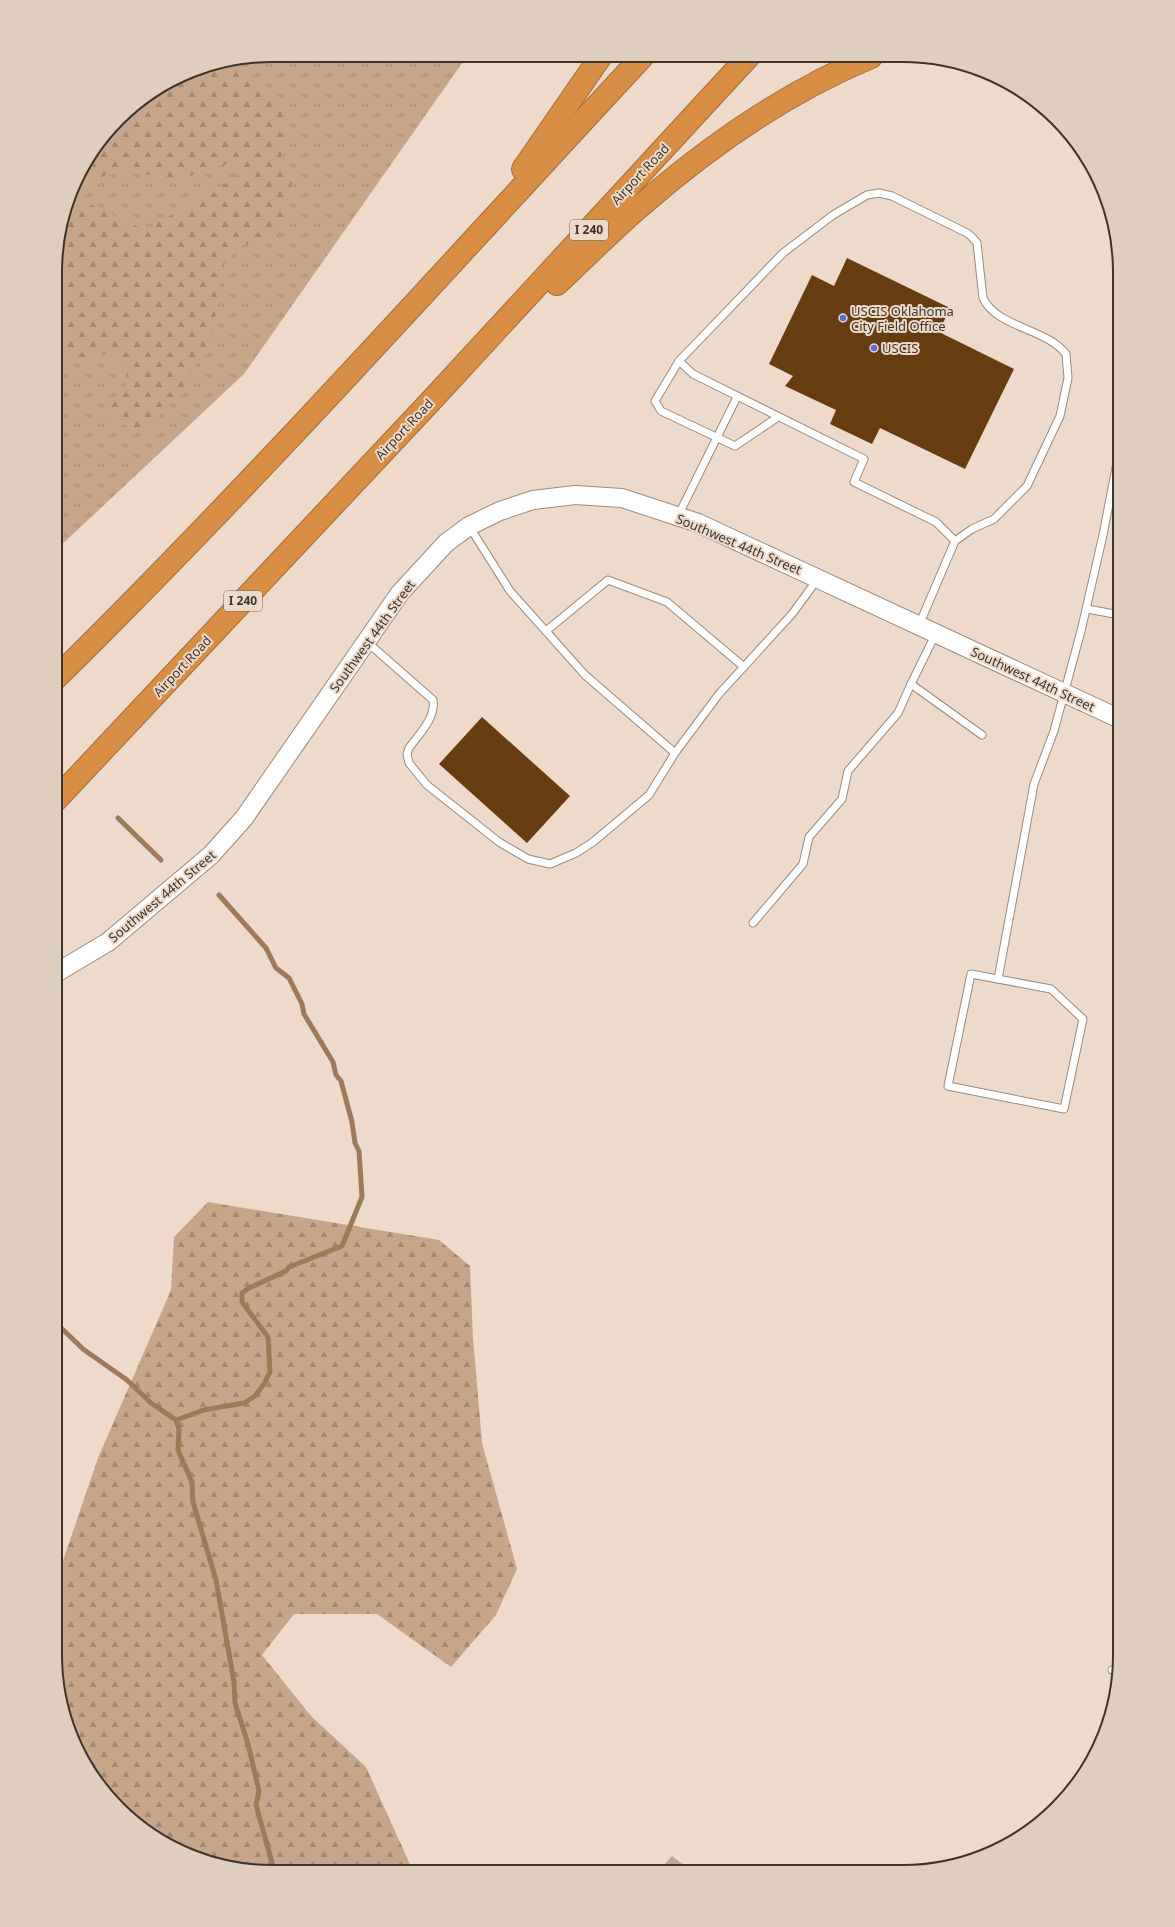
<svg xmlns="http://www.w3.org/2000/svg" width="1175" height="1927" font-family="'Noto Sans',sans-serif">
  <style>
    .grass { fill: url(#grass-tufts) }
    .forest { fill: url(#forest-firs) }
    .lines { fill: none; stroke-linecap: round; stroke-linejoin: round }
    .stream { stroke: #9d7a5a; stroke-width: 5 }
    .building { fill: #663d10 }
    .service-casing { stroke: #9c8a7b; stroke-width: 9 }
    .tertiary-casing { stroke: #9c8a7b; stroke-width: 20 }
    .motorway-casing { stroke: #a16e3c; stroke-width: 24 }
    .service { stroke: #fff; stroke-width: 7 }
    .tertiary { stroke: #fff; stroke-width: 18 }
    .motorway { stroke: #d78d43; stroke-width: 22 }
    .poi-dot { fill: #596be2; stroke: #eddaca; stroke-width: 1.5 }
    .labels { text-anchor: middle; stroke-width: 4; stroke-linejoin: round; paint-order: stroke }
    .shield { fill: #eddaca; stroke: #71665d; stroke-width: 1 }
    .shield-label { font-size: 12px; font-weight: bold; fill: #3c352e }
    .street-label { font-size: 13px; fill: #3c352e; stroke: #eddaca }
    .poi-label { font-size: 13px; fill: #3c352e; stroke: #eddaca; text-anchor: start }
    .rim { fill: none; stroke: #3c352e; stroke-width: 2 }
  </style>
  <defs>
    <pattern id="grass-tufts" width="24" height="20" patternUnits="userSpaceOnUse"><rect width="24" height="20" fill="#c6a68b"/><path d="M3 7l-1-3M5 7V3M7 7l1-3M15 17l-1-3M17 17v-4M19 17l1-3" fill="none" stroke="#a28872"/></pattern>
    <pattern id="forest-firs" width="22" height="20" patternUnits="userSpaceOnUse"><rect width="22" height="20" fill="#c6a68b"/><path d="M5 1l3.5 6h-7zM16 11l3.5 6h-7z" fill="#a28872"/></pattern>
  </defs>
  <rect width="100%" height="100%" fill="#eddaca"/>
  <polygon class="grass" points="272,55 467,56 244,374 56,550 57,244 78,176 129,109 189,71"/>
  <g class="forest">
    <polygon points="218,66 233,67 285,110 281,159 293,177 278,239 242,245 224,264 212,336 179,395 160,414 150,429 136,432 109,415 110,403 125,389 127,370 107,353 86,362 57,355 57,244 70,200 79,199 145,230 241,174 235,161 177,180 117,169 96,180 77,178 129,109 189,71"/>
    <polygon points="208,1202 439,1240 470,1266 473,1338 482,1443 517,1569 496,1615 451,1667 377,1614 294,1614 262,1655 311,1716 366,1767 413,1871 244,1870 189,1856 140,1827 100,1787 71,1738 55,1655 55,1584 98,1458 171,1290 174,1237"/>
    <polygon points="672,1856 692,1871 659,1871"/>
  </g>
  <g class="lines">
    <g class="stream">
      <polyline points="118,818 161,860"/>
      <polyline points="55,1322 83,1349 127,1380 151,1403 176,1420 179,1429 178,1450 192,1482 193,1502 216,1580 234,1682 235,1703 248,1744 259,1791 256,1805 274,1870"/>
      <polyline points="176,1420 204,1410 244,1403 255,1396 264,1384 270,1372 268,1337 242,1302 242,1293 249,1288 286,1271 289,1267 342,1246 362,1197 359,1151 355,1143 352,1122 341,1081 336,1075 333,1062 304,1014 302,1004 289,978 276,968 266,948 219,895"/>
    </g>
  </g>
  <g class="building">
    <polygon points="847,258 950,308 939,332 1014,369 965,469 880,428 872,444 830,424 836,410 785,386 793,376 769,364 812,275 834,286"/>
    <polygon points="482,717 570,796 527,843 439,764"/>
  </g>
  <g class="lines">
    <defs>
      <g id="service">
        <polyline points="679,361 693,374 864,459 854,482 936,522 955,541"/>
        <path d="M 778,417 L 735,446 L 661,411 L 655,401 L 679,361 L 783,253 L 833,215 L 867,195 L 879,193 L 892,196 L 967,233 L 972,237 L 977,243 L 983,298 C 997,328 1046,328 1066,354 L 1068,378 L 1060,416 L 1027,486 L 994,519 L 972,529 L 955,541 L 919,625"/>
        <polyline points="678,516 737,397"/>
        <polyline points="469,526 510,591 585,675 675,753 719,694 792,614 817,580"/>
        <polyline points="1087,609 1120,615"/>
        <polyline points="546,631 608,580 667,602 744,667"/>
        <polyline points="936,633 911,684 982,735"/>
        <path d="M 367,642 L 433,700 C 436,718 419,734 409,748 L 407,754 L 409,763 L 427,785 L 499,842 L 528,859 L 550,864 L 576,853 L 593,842 L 649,795 L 675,753"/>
        <polyline points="753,923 803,864 809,837 842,799 848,771 898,713 911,684"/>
        <polygon points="971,974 1051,989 1083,1019 1064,1109 948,1086"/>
        <polyline points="998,979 1034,784 1054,731 1081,631 1103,535 1120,447"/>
        <polyline points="1112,1670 1119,1673"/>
      </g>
      <polyline id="tertiary" points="56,973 108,942 211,855 244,818 400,593 446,543 469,526 500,511 533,500 575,495 622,498 698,523 1120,719"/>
      <g id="motorway">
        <polyline points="523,169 601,56"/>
        <path d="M 557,284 C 586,257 614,228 644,203 C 712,144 787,92 871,57"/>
        <path d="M 56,678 C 259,478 449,265 643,56"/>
        <polyline points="56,800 429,403 749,56"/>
      </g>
    </defs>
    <use href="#service" class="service-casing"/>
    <use href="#tertiary" class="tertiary-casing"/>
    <use href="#motorway" class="motorway-casing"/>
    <use href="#service" class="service"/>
    <use href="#tertiary" class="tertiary"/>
    <use href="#motorway" class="motorway"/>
  </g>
  <g class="poi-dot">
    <circle cx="843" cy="318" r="4"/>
    <circle cx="874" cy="348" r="4"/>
  </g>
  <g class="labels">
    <g class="shield">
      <rect x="570" y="220" width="38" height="20" rx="3"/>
      <rect x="224" y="591" width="38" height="20" rx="3"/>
    </g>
    <g class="shield-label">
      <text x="589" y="234">I 240</text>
      <text x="243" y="605">I 240</text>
    </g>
    <g class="street-label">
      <text transform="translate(640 174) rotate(-47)" y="5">Airport Road</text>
      <text transform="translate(404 429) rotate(-47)" y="5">Airport Road</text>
      <text transform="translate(739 544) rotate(23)" y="5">Southwest 44th Street</text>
      <text transform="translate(372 636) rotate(-54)" y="5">Southwest 44th Street</text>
      <text transform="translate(182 666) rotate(-47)" y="5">Airport Road</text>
      <text transform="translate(1033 679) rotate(25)" y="5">Southwest 44th Street</text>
      <text transform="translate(162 896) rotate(-40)" y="5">Southwest 44th Street</text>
    </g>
    <g class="poi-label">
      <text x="851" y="316">USCIS Oklahoma<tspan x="851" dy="15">City Field Office</tspan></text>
      <text x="882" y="353">USCIS</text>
    </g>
  </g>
  <path d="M0 0H1175V1927H0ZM272 62H903A210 210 0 0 1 1113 272V1655A210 210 0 0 1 903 1865H272A210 210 0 0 1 62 1655V272A210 210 0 0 1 272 62Z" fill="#dfcdbe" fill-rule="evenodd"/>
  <path class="rim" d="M272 62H903A210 210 0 0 1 1113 272V1655A210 210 0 0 1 903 1865H272A210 210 0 0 1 62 1655V272A210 210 0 0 1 272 62Z"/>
</svg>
